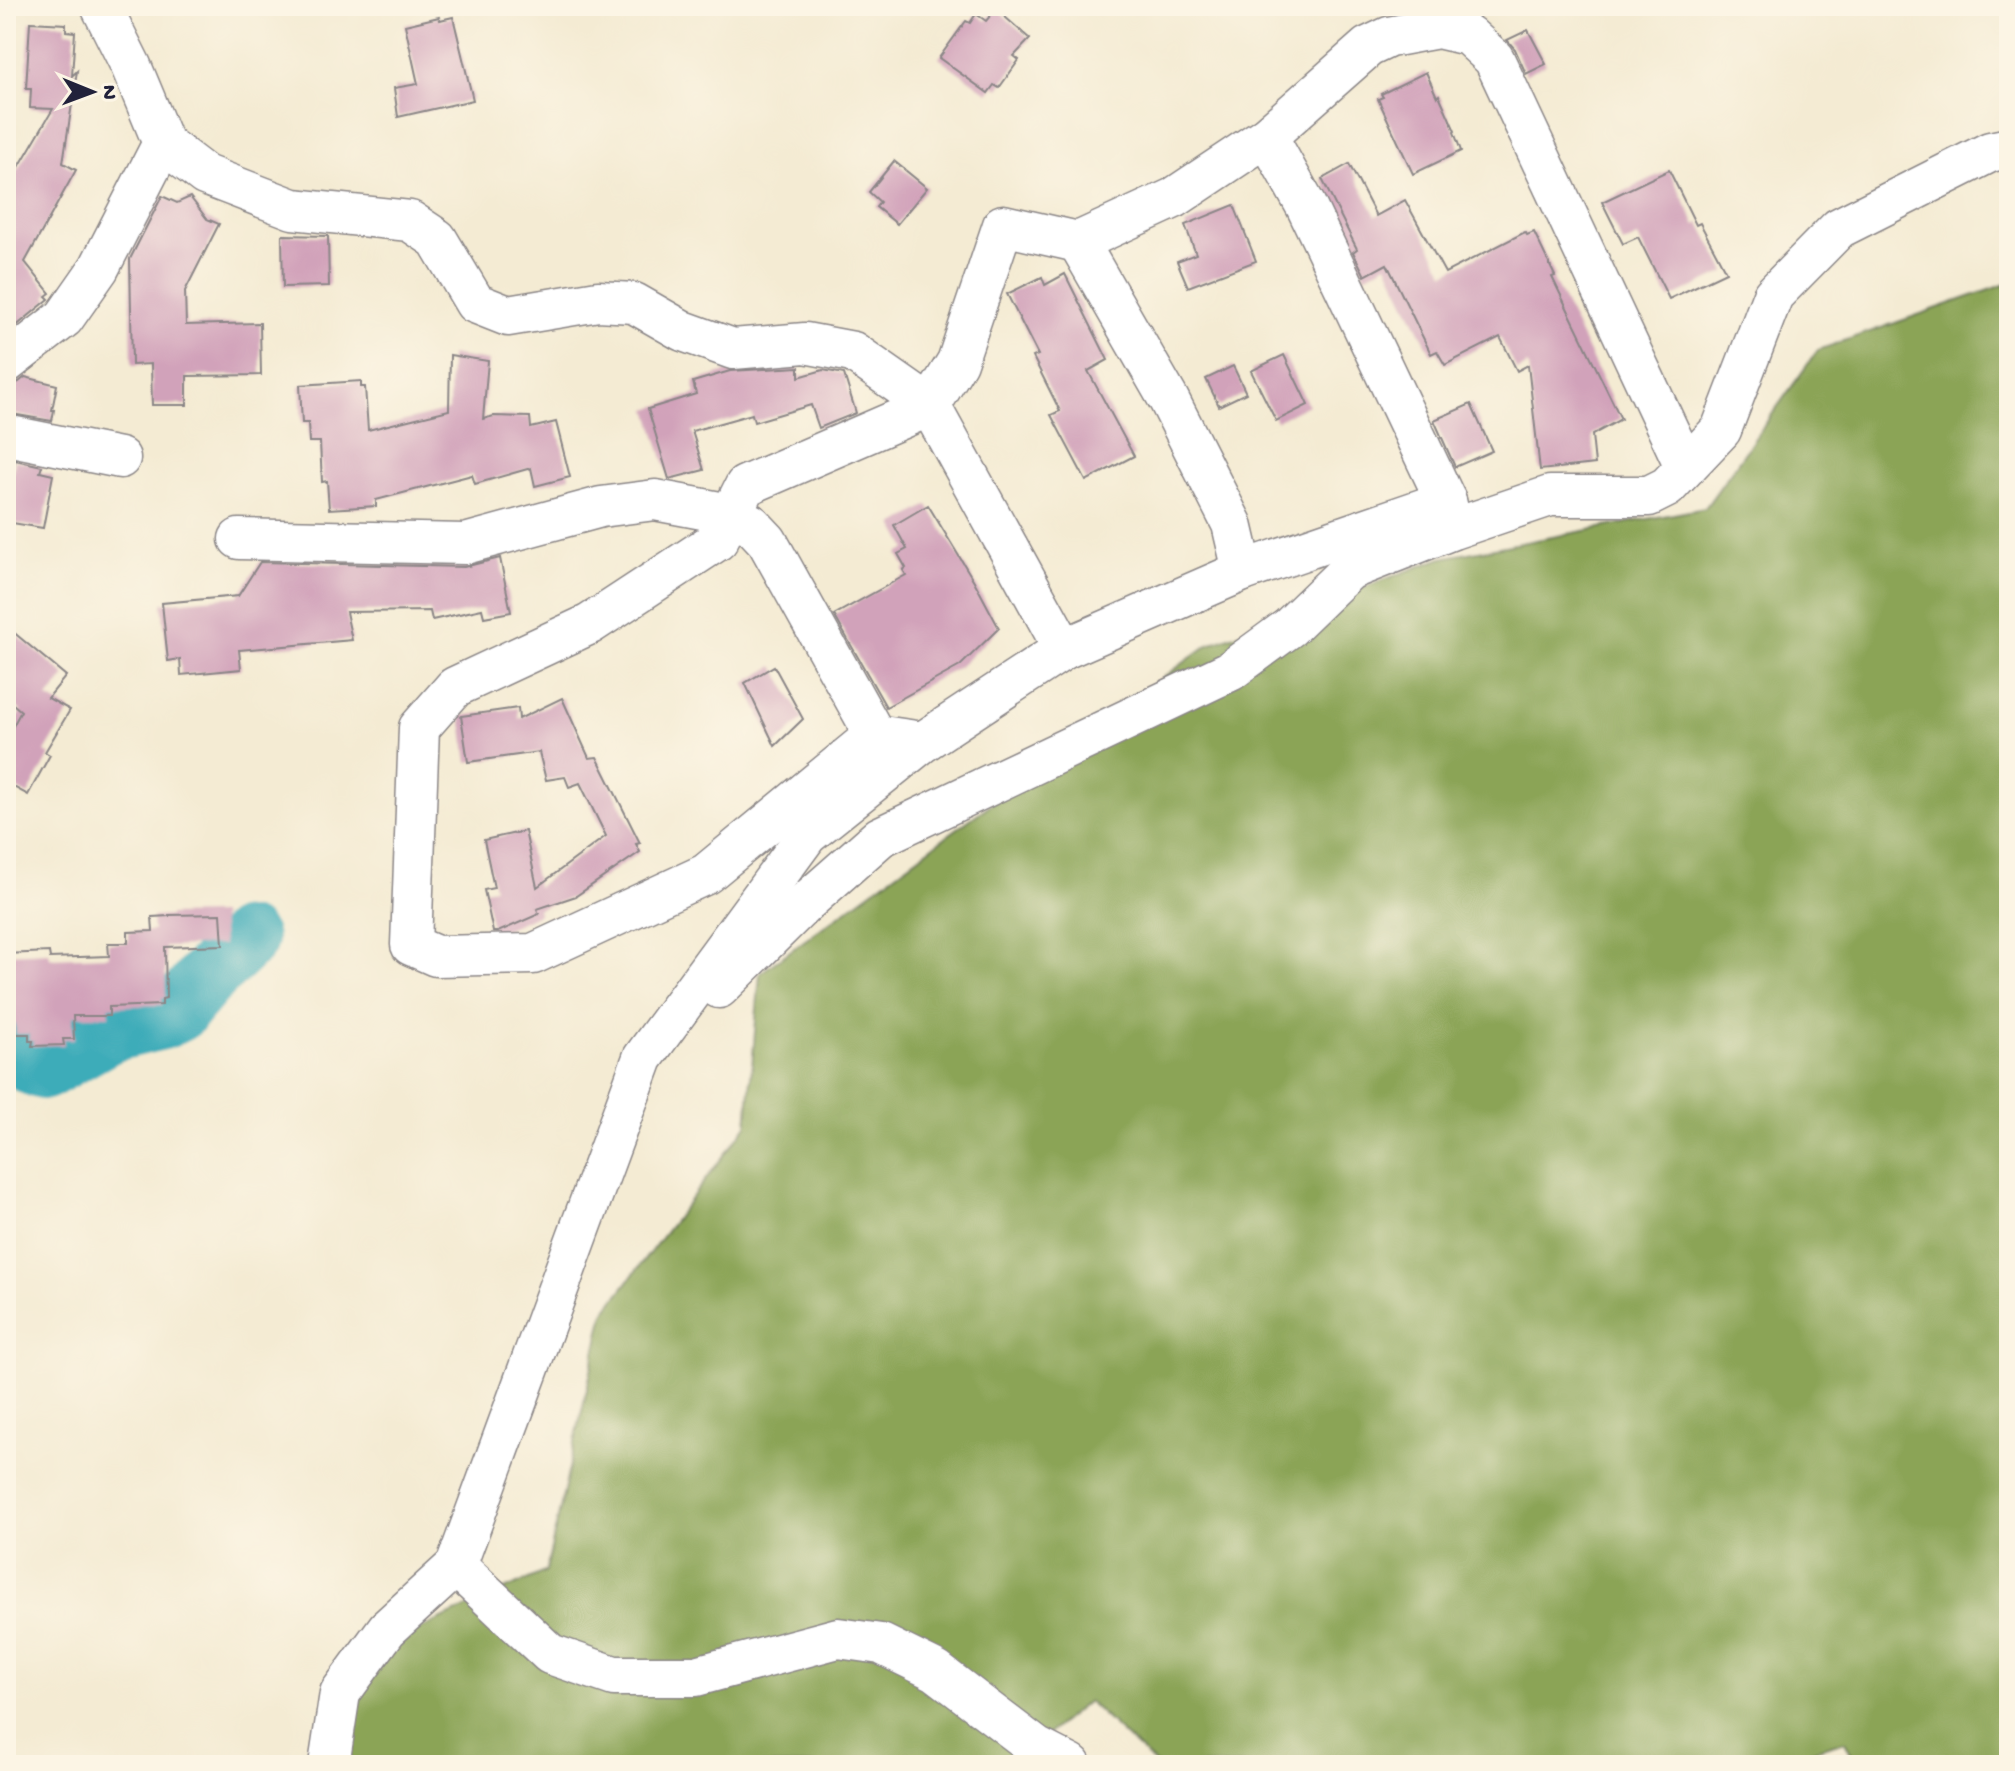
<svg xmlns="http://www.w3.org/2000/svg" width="2015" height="1771" font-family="'Gochi Hand',sans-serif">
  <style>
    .forest { fill: #8ba456; stroke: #566348; stroke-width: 2 }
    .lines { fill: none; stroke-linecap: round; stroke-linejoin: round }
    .river { stroke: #3cacb9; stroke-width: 62 }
    .building { fill: #d1a2ba }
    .minor-casing { stroke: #8b8687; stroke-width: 43 }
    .minor { stroke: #fff; stroke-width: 40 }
  </style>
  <rect width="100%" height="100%" fill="#fcf5e5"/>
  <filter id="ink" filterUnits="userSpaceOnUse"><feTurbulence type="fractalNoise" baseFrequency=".0125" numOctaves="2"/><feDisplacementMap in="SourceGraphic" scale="16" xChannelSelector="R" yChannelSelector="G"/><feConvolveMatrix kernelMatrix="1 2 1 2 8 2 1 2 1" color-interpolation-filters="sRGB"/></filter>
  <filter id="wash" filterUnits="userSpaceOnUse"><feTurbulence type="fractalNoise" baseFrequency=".006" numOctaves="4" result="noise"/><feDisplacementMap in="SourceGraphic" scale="32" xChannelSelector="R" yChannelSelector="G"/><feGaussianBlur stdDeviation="1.8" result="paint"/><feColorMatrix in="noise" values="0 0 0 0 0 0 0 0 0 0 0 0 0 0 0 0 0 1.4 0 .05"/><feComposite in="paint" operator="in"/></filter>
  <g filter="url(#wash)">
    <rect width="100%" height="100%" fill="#f4ebd3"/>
    <polygon class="forest" points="2009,283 2009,1765 1857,1765 1845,1741 1764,1765 1156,1765 1088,1701 1010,1765 342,1765 334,1716 405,1636 546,1571 604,1313 747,1125 760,973 1208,645 1442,558 1705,508 1818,350"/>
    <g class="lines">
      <path class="river" d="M 6,1044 C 18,1056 28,1065 44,1069 L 109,1032 L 162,1019 L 178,1011 L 206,978 L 247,939"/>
    </g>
    <g id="blocks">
      <g class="building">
        <polygon points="996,9 1030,39 1014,56 1019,60 999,88 994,85 988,93 939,58 966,21 970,23 976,14 986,21"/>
        <polygon points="439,17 440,20 453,17 473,100 398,117 394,88 418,84 405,25"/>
        <polygon points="30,22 66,24 66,31 75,32 72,76 77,71 63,163 76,170 25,262 50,293 46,296 49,299 15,327 6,315 6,189 53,109 30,108 31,89 26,89"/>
        <polygon points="1528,30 1546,64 1526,74 1515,49 1507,40"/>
        <polygon points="1426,72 1437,97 1439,95 1455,131 1454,132 1461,151 1413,174 1378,99 1383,97 1381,94"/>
        <polygon points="894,161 927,188 897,224 876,207 880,202 869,192"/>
        <polygon points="1349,164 1376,216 1405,200 1445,273 1525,232 1527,235 1534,232 1555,276 1552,277 1621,419 1592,435 1595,464 1540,470 1528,365 1517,371 1500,337 1445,365 1437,351 1431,354 1387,264 1365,276 1353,252 1357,249 1322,179"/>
        <polygon points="1669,170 1696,225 1700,223 1726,272 1669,299 1638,237 1623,244 1602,202"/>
        <polygon points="162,196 177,203 190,197 207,219 219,224 185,291 186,325 260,323 261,375 187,376 187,405 152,405 151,364 132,365 130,259"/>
        <polygon points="1234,205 1256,261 1188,287 1177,261 1196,254 1185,225"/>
        <polygon points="282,235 328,236 329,286 283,287"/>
        <polygon points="1065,274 1108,360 1088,371 1134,456 1086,481 1051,415 1060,411 1033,357 1038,355 1007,294 1042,277 1045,285"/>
        <polygon points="450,355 488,361 483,419 494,416 530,417 531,428 556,422 570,477 535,486 531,468 475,484 472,475 376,500 376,506 329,509 327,481 322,482 320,442 309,442 308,423 302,423 300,385 361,381 361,387 365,387 368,430 449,410"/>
        <polygon points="1284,355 1308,405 1276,421 1251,371"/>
        <polygon points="1233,366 1246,393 1219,406 1206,379"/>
        <polygon points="799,367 799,377 823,370 844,374 856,413 819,428 811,405 754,422 752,414 692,431 704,470 669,479 648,409 696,394 693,382 730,371"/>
        <polygon points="25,377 57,385 52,410 54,410 52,421 6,413 6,386 19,382"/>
        <polygon points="1471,404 1492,451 1455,467 1434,420"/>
        <polygon points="15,460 42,466 40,472 53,475 43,528 6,522 6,506"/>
        <polygon points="928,505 974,581 999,628 960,666 886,707 834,615 906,575 903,570 906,568 898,554 907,549 894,525"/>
        <polygon points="500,558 511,612 484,617 482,609 432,620 430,611 346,612 352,640 239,650 241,669 181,675 180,659 168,661 162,603 238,596 260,562 464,567"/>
        <polygon points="6,626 66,676 48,698 70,710 45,752 50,755 28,795 6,783 6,739 21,711 6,698"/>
        <polygon points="774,666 803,719 775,746 745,683"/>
        <polygon points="562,698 589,758 597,757 640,843 636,844 640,852 576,896 537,909 539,914 498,932 493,932 484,890 494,888 484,840 525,831 537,887 606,836 580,783 569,787 565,777 546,780 539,752 468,762 461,716 518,708 519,719"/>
        <polygon points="221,914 223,945 165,947 166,998 162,999 162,1005 109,1007 109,1016 73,1016 74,1039 63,1039 64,1045 32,1046 33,1041 29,1041 29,1034 16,1034 16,1024 6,1024 6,954 49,952 50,958 109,956 108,943 128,943 128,932 153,931 152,917 169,916 169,915"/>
      </g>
    </g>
  </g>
  <g filter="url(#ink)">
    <use href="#blocks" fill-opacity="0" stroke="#8b8687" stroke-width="2"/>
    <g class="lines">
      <defs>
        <g id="minor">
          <polyline points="101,6 131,66 163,143 205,175 293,209 410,221 437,239 475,303 508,316 598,301 634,303 683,331 733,349 805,343 853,352 930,406 1064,649"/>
          <polyline points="1267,136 1306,206 1446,501 1452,526"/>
          <polyline points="1078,242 1169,400 1232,524 1243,571"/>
          <polyline points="6,363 64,318 99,268 163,143"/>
          <polyline points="6,435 120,458"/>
          <polyline points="239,539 465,544 601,507 655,500 730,514 751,524 767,541 875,735"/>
          <polyline points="923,742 875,735 706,874 533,954 436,956 411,945 419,728 455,687 590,624 718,540 745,486 930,406 957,362 1003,225 1078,242 1174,198 1267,136 1368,47 1389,37 1438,28 1468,35 1494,59 1685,466"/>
          <polyline points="719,988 804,904 880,837 1230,671 1290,627 1349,570 1453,529 1550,496 1649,496 1667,487 1721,430 1773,295 1839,228 1990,152 2009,148"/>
          <polyline points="456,1566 550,1654 614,1676 696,1676 838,1638 881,1644 936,1671 1036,1747 1071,1765"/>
          <polyline points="329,1765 340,1693 387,1629 456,1566 643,1058 807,835 923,742 1064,649 1243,571 1446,501"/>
        </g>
      </defs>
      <use href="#minor" class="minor-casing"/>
      <use href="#minor" class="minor"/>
    </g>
  </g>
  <rect width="2015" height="1771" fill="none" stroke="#fcf5e5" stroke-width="32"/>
  <g transform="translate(92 92) rotate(91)" stroke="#fcf5e5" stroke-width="6" paint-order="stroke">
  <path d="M0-6L14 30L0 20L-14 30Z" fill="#22223b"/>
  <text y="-12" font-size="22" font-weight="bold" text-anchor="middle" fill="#22223b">N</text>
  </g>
</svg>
